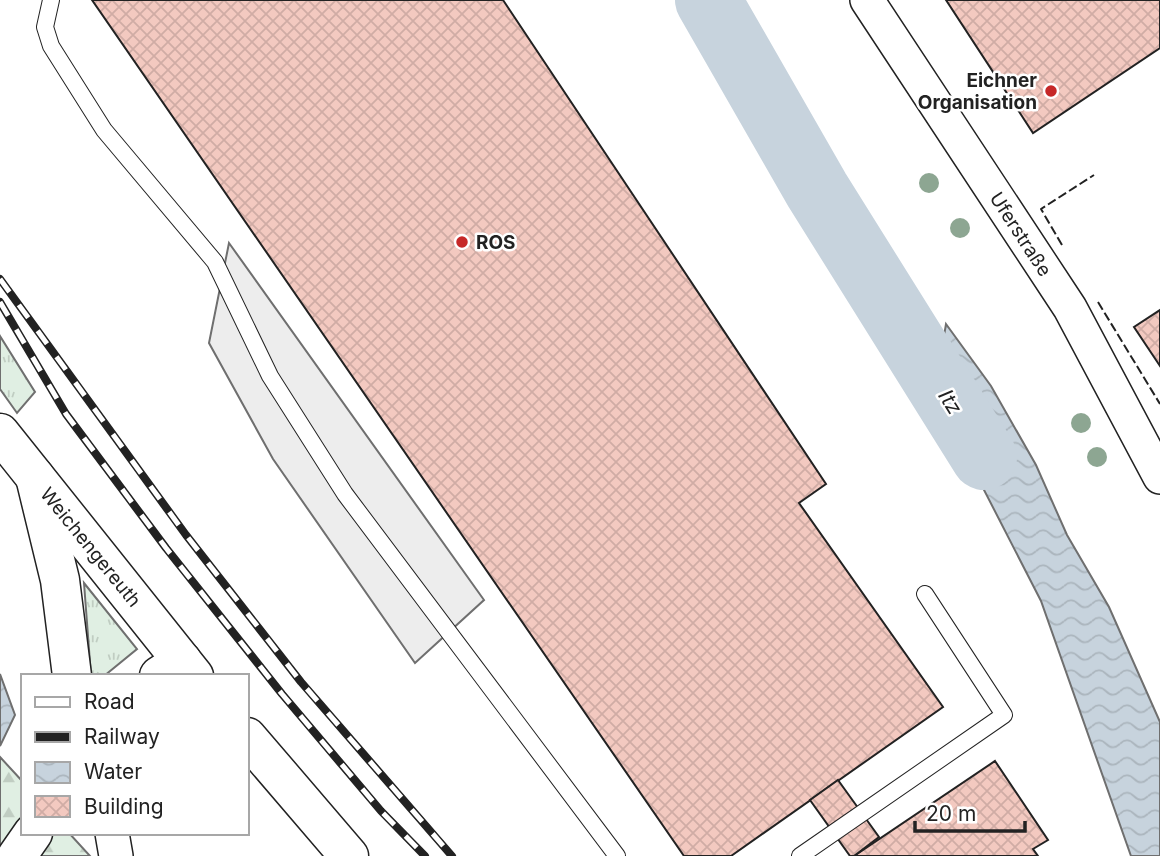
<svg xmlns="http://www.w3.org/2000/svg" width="1160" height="856" font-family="Inter,sans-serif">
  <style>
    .grass { fill: url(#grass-tufts); stroke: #6f6f6f; stroke-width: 2 }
    .forest { fill: url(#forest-firs); stroke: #6f6f6f; stroke-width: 2 }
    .parking { fill: #ededed; stroke: #6f6f6f; stroke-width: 2 }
    .water { fill: url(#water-waves); stroke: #6f6f6f; stroke-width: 2 }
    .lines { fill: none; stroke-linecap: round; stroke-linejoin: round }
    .river { stroke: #c7d3dd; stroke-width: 66 }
    .building { fill: url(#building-cross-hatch); stroke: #222; stroke-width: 2 }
    .lane-casing { stroke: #222; stroke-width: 18 }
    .street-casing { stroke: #222; stroke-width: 36 }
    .secondary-casing { stroke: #222; stroke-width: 41 }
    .primary-casing { stroke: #222; stroke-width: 41 }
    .lane { stroke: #fff; stroke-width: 16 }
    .street { stroke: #fff; stroke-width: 33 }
    .secondary { stroke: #fff; stroke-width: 38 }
    .primary { stroke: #fff; stroke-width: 38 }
    .rail-casing { stroke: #222; stroke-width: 8 }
    .rail { stroke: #fff; stroke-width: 5; stroke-dasharray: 16; stroke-linecap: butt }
    .fence { stroke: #222; stroke-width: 2; stroke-dasharray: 9 3.5; stroke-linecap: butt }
    .tree { fill: #8da692 }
    .poi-dot { fill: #c62828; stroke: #fff; stroke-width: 2.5 }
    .labels { text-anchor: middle; stroke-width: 5; stroke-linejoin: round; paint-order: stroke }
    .poi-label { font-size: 19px; font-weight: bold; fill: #222; stroke: #fff; text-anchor: end }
    .street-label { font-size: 19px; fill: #222; stroke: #fff }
    .water-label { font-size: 21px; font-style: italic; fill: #222; stroke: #fff }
  </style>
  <defs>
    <pattern id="grass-tufts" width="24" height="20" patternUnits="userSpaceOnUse" patternTransform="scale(1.75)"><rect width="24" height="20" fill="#e0efe3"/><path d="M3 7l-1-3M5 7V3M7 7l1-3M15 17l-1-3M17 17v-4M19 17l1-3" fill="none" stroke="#c0cdc2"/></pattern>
    <pattern id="forest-firs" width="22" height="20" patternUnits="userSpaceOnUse" patternTransform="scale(1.75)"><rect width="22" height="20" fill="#e0efe3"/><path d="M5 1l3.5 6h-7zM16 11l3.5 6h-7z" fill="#c0cdc2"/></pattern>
    <pattern id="water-waves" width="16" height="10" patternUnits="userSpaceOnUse" patternTransform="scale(1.75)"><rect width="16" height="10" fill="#c7d3dd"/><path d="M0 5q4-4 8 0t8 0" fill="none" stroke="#abb5bd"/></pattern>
    <pattern id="building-cross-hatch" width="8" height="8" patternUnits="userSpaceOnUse" patternTransform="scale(1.75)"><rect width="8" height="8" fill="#f3c9c0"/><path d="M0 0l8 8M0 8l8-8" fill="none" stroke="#d0aca5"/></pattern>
  </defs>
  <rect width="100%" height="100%" fill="#fff"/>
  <g class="grass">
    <polygon points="0,336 35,392 17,413 0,389"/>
    <polygon points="84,583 137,649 104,676 91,676"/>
  </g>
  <polygon class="forest" points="0,757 23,782 23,833 69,833 90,856 0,856"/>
  <polygon class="parking" points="229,243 484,600 415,663 273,459 209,343"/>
  <g class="water">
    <polygon points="946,324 991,386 1036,465 1067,535 1109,607 1160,722 1160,856 1131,856 1041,601 962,447 931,412"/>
    <polygon points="0,674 15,715 0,746"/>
  </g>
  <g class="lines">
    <polyline class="river" points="708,0 817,190 984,457"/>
  </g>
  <g class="building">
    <polygon points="92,0 503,0 826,484 799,503 943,707 731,856 684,856"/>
    <polygon points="946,0 1160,0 1160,48 1033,133"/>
    <polygon points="1160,310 1160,366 1134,327"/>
    <polygon points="995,761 1048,840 1033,849 1038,856 854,856"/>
    <polygon points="838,780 879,837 854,856 850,856 810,800"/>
  </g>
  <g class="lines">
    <defs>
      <g id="lane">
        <polyline points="51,0 45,27 51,46 104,130 215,262 270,376 345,494 617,856"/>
        <polyline points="800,856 1004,715 925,594"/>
      </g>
      <g id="street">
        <polyline points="867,0 1070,308 1160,477"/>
        <polyline points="112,833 116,856"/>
      </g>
      <g id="secondary">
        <polyline points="35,477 60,580 72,676"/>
        <polyline points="159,676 182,661"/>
        <polyline points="17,856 33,833"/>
      </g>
      <g id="primary">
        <polyline points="0,433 194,676"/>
        <polyline points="247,737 349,856"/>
      </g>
    </defs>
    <use href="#lane" class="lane-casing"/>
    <use href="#street" class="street-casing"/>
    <use href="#secondary" class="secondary-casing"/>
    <use href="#primary" class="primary-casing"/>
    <use href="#lane" class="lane"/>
    <use href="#street" class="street"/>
    <use href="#secondary" class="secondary"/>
    <use href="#primary" class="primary"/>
    <defs>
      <g id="rail">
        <polyline points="0,279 186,535 301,682 452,856"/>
        <polyline points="0,302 66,414 166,548 282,694 381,811 425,856"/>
      </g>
    </defs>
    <use href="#rail" class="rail-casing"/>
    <use href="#rail" class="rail"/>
    <g class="fence">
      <polyline points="1062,245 1041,209 1094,175"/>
      <polyline points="1098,302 1160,404"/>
    </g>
  </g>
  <g class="tree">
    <circle cx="929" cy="183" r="10"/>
    <circle cx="960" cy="228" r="10"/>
    <circle cx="1081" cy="423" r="10"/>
    <circle cx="1097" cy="457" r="10"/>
  </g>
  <g class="poi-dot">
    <circle cx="1051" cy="91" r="7"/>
    <circle cx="462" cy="242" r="7"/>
  </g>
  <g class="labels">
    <g class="poi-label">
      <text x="1037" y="87">Eichner<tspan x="1037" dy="22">Organisation</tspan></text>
      <text x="476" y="249" text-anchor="start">ROS</text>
    </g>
    <g class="street-label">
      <text transform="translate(1021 234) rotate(57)" y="7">Uferstraße</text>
      <text transform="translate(91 547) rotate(51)" y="7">Weichengereuth</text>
    </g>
    <g class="water-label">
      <text transform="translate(950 402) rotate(58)" y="7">Itz</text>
    </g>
  </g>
  <rect x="21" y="674" width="228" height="161" fill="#ffffff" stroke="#a7a7a7" stroke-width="2"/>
  <rect x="35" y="697" width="35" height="10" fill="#ffffff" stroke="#a7a7a7" stroke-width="2"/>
  <text x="84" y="709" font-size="21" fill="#222222">Road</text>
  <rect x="35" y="732" width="35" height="10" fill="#222222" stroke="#a7a7a7" stroke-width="2"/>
  <text x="84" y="744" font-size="21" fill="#222222">Railway</text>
  <rect x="35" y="762" width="35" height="21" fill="url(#water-waves)" stroke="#a7a7a7" stroke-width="2"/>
  <text x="84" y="779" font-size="21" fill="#222222">Water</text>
  <rect x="35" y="796" width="35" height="21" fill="url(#building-cross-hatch)" stroke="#a7a7a7" stroke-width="2"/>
  <text x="84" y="814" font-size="21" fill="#222222">Building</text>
  <path d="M915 821v10h110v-10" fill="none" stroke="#222222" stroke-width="3.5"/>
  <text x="926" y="821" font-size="21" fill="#222222" stroke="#ffffff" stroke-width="5" paint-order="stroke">20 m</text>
</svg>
